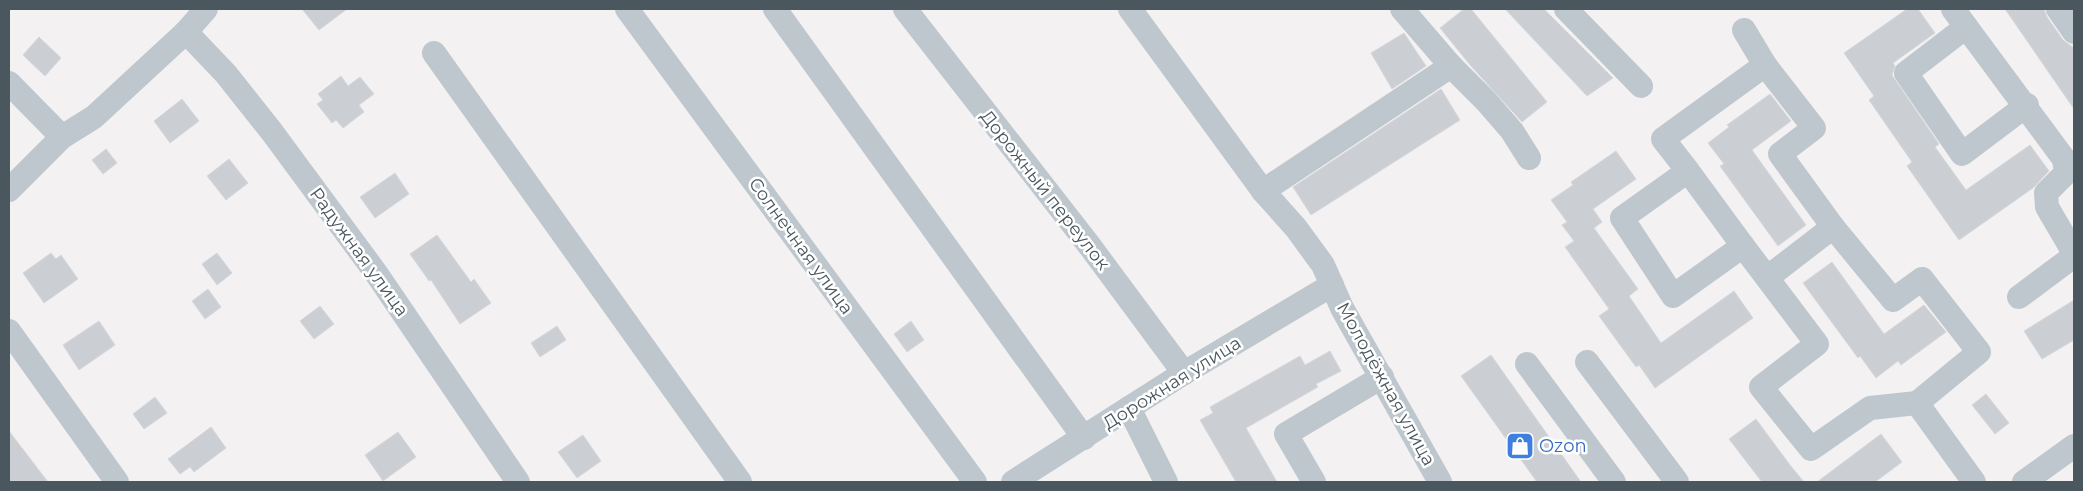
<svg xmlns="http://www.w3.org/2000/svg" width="2083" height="491" font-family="Montserrat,sans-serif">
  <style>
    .building { fill: #cbcfd3; stroke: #d6d8dc }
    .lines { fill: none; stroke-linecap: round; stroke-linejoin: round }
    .minor { stroke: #bec7cd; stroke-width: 24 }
    .labels { text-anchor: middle; stroke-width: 5; stroke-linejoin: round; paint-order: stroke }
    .street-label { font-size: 18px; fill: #4a575e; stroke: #fff }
    .shop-label { font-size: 18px; fill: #366cbe; stroke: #fff; text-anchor: start }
  </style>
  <rect width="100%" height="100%" fill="#f3f1f2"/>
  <g class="building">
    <polygon points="302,9 347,9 319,30"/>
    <polygon points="1464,9 1471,9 1547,102 1522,122 1471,66 1440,28"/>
    <polygon points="1505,9 1544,9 1613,78 1587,96"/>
    <polygon points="1907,9 1918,9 1935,33 1893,63 1895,66 1892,75 1939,144 1935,147 1966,190 2030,145 2049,171 2033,188 1959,240 1907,166 1912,162 1869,100 1874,96 1844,53"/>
    <polygon points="2005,9 2044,9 2047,17 2063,40 2074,48 2074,109"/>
    <polygon points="1404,33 1426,66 1392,89 1371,53"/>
    <polygon points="39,37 61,58 45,76 23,55"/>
    <polygon points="341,76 348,86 360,77 374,94 359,105 364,112 343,128 336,120 332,123 317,104 323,100 318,94"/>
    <polygon points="1441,89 1460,120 1311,215 1293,187"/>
    <polygon points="1770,94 1791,121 1752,150 1806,225 1778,246 1720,166 1724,164 1708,143 1729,127 1727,125"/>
    <polygon points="182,99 199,121 170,143 154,121"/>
    <polygon points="106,149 117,163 103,174 92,160"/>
    <polygon points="1616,151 1636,179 1593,209 1602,222 1594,228 1638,289 1629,296 1661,343 1734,291 1753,318 1655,388 1639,365 1636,367 1599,316 1609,309 1565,247 1574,241 1562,225 1567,222 1551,200 1573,185 1571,182"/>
    <polygon points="229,159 248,183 226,200 207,176"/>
    <polygon points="395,173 409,194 375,218 360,197"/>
    <polygon points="437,235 471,282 474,279 491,303 460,324 431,280 429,281 410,254"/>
    <polygon points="51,253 56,259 61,255 78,279 44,303 23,273"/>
    <polygon points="217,253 232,273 217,285 202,264"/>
    <polygon points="1832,262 1884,334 1924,305 1946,332 1901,365 1898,361 1876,378 1860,356 1858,358 1803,283"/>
    <polygon points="208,289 221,307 205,319 192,301"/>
    <polygon points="2074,300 2074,340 2042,359 2024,331"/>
    <polygon points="320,306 334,324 314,339 300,321"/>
    <polygon points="99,321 115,345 79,370 63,345"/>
    <polygon points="911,321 924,340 907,352 894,334"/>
    <polygon points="557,326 566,340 540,357 531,343"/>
    <polygon points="1330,351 1341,371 1316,384 1318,387 1246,428 1277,482 1236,482 1200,420 1213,413 1210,407 1300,356 1305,365"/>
    <polygon points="1491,355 1503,372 1581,482 1537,482 1461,376"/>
    <polygon points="1986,394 2009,423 1995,434 1972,405"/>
    <polygon points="155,397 167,413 144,429 133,414"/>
    <polygon points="1756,419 1790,465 1804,482 1762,482 1729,439"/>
    <polygon points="211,427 226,448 194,472 190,467 180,474 168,459"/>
    <polygon points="9,431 48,482 9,482"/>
    <polygon points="398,432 416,457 383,481 365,455"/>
    <polygon points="1881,434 1902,462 1875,482 1817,482"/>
    <polygon points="583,435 601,461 577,478 558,452"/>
  </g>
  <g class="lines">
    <g class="minor">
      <polyline points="627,9 975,482"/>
      <polyline points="775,9 1084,438"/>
      <polyline points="905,9 1089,245 1184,373"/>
      <polyline points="1130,9 1263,191 1296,228 1323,265 1342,308 1440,482"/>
      <polyline points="1402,9 1451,66 1486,101 1512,131 1529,158"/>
      <polyline points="1566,9 1641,86"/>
      <polyline points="1953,9 2064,159 2066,173 2046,193 2047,207 2074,253"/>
      <polyline points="2058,9 2074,32"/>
      <polyline points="1966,27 1906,73 1962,154 2027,105"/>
      <polyline points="1744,30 1765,65 1814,128 1780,154 1833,227 1768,277"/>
      <polyline points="186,32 226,74 272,132 376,273 518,482"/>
      <polyline points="434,53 740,482"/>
      <polyline points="9,83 62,137"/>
      <polyline points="1688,171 1743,246 1673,296 1622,218 1688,171 1663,139 1765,65"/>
      <polyline points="9,190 62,137 94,117 186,32 206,9"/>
      <polyline points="1263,191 1451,66"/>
      <polyline points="1833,227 1893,300 1922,279 1979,352 1917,403"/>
      <polyline points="1743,246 1817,344 1761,387 1811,449 1870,408 1917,403 1974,482"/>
      <polyline points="2019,297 2074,256"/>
      <polyline points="9,331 117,482"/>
      <polyline points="1587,362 1677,482"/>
      <polyline points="1527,364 1614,482"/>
      <polyline points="1129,408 1166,482"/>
      <polyline points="1013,482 1184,373 1332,285"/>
      <polyline points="1314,482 1286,434 1382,377"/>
      <polyline points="2024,482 2074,446"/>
    </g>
  </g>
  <defs>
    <symbol id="shop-square" viewBox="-11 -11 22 22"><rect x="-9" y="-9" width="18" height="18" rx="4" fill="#3f7fe0" stroke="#fff"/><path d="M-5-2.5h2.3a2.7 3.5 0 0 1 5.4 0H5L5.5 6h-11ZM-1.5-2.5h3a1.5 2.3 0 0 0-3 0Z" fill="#fff"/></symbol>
  </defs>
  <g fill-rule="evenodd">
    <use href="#shop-square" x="1504" y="430" width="32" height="32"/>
  </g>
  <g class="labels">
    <g class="street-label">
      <text transform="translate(1045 190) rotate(52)" y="6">Дорожный переулок</text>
      <text transform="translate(801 246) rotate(54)" y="6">Солнечная улица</text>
      <text transform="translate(359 252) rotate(54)" y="6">Радужная улица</text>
      <text transform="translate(1172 383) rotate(-32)" y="6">Дорожная улица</text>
      <text transform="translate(1386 384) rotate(61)" y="6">Молодёжная улица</text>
    </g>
    <g class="shop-label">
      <text x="1539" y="452">Ozon</text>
    </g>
  </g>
  <rect width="2083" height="491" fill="none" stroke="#4a575e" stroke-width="20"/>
</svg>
